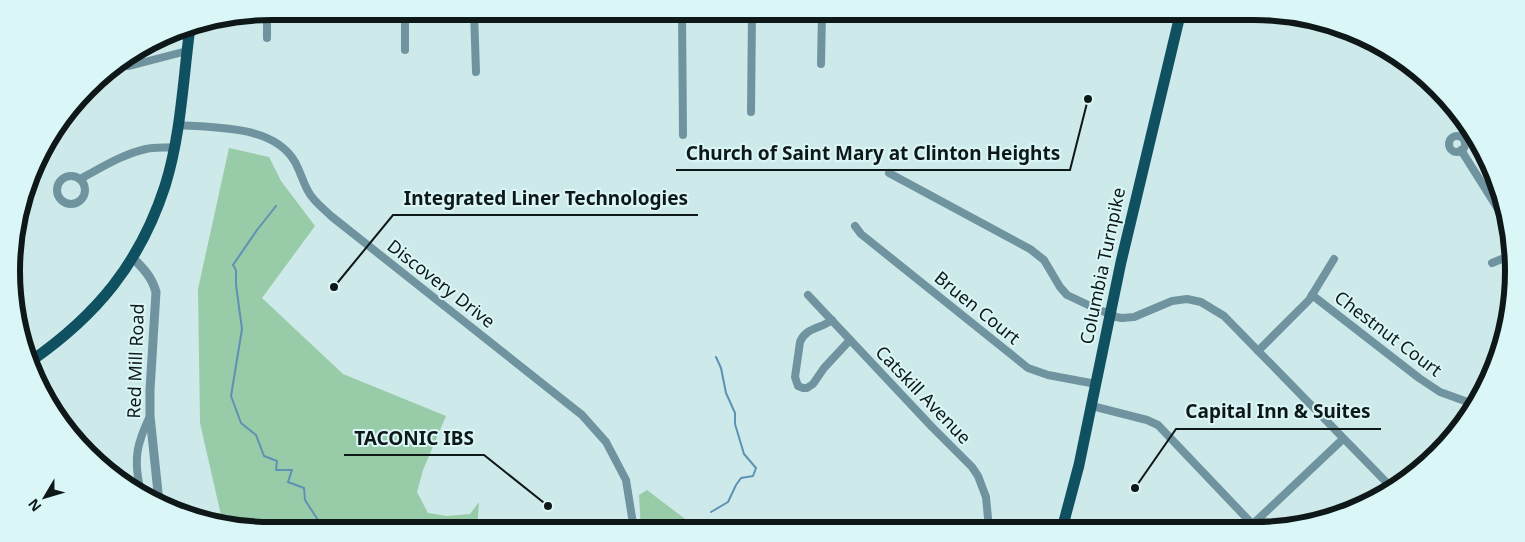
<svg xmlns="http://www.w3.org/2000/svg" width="1525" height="542" font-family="'Noto Sans',sans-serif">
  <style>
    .green { fill: #98cba7 }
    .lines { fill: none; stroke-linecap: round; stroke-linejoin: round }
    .stream { stroke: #5e92b4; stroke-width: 2 }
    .minor { stroke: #6f94a0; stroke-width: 8 }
    .tertiary { stroke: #6f94a0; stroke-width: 9 }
    .primary { stroke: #0f5161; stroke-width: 11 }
    .labels { text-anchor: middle; stroke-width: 4; stroke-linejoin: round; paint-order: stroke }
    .street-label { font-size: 18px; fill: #0e1818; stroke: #dbf6f7 }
    .rim { fill: none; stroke: #0e1818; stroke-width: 6 }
    .leader { fill: none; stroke: #0e1818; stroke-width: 2 }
    .callout-dot { fill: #0e1818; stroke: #dbf6f7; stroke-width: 2 }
    .callout-label { font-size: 19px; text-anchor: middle; font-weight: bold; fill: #0e1818; stroke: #dbf6f7; stroke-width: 4; stroke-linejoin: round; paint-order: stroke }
  </style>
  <rect width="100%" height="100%" fill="#cee9e9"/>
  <g class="green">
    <polygon points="229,148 269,157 281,181 315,226 262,298 343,374 446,416 423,470 417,492 428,513 447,516 470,514 479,502 477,530 271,531 223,524 200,423 198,289"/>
    <polygon points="647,490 689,522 689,530 641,530 639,495"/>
  </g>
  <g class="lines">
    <g class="stream">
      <polyline points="276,206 257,230 233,265 236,270 236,285 242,329 231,396 241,423 256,435 264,456 277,461 276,470 292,470 288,482 304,488 305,500 318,520 320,531"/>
      <polyline points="711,512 728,502 736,485 741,478 753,476 756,468 744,454 735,424 735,413 726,393 721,368 716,357"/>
    </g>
    <g class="minor">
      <polyline points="474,11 476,72"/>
      <polyline points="682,11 683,135"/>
      <polyline points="267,38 267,12"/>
      <polyline points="405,50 405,11"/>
      <polyline points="821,64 822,11"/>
      <polyline points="115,66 129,66 187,51"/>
      <polyline points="751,112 752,11"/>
      <path d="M 178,125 C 216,128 274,125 295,162 C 300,171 303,182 308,191 C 313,201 323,208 331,216 L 582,415 L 606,442 L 626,480 L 634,530"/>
      <circle cx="1457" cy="144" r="8"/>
      <polyline points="1461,150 1507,223"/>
      <polyline points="889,173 1030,249 1044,260 1060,287 1067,295 1101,311 1110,313 1116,317 1122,318 1134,317 1172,301 1187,299 1201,302 1224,316 1392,488"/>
      <circle cx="71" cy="190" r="14"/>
      <path d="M 80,179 C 101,168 123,154 146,149 C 155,147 165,148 174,147"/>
      <polyline points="855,226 861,234 1028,368 1048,375 1096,384"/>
      <polyline points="1492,263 1504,258 1510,252"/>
      <polyline points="808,295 932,427 972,467 978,476 986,497 989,529"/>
      <polyline points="1312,295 1419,378 1440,392 1476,405"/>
      <path d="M 832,320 C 821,329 806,327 800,342 L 795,377 L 798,386 L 803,388 L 807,388 L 813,384 L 824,368 L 850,340"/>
      <polyline points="1258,351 1309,300 1334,259"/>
      <polyline points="1482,393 1494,365"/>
      <polyline points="1092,406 1147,420 1158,425 1257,529"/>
      <path d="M 141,493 C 137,475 134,457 141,438 C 143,431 147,423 150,416"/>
      <polyline points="1253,524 1343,439"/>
    </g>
    <path class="tertiary" d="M 132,257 C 143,268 152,277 156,292 L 150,390 L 150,416 L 159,502"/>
    <g class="primary">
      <path d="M 31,361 C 97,315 140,263 165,186 C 181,135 183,80 190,27"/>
      <polyline points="1062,529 1079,465 1121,262 1181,11"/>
    </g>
  </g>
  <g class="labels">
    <g class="street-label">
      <text transform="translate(1103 266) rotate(-78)" y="6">Columbia Turnpike</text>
      <text transform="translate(441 284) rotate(38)" y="6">Discovery Drive</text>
      <text transform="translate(977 308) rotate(39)" y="6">Bruen Court</text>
      <text transform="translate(1388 334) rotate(37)" y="6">Chestnut Court</text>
      <text transform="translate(136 361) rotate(-88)" y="6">Red Mill Road</text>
      <text transform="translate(923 395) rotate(46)" y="6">Catskill Avenue</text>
    </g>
  </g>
  <path d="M0 0H1525V542H0ZM271 20H1254A251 251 0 0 1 1505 271V271A251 251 0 0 1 1254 522H271A251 251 0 0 1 20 271V271A251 251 0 0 1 271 20Z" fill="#dbf6f7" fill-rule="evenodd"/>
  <path class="rim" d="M271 20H1254A251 251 0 0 1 1505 271V271A251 251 0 0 1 1254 522H271A251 251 0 0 1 20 271V271A251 251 0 0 1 271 20Z"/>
  <path class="leader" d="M1088 99L1070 170H676M334 287L393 215H698M1135 488L1176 429H1381M548 506L484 455H344"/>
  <g class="callout-dot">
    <circle cx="1088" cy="99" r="5"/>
    <circle cx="334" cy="287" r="5"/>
    <circle cx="1135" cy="488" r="5"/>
    <circle cx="548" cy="506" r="5"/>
  </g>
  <g class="callout-label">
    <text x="873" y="160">Church of Saint Mary at Clinton Heights</text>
    <text x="546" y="205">Integrated Liner Technologies</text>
    <text x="1278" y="418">Capital Inn &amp; Suites</text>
    <text x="414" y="445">TACONIC IBS</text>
  </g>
  <g transform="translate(45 497) rotate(232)" stroke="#dbf6f7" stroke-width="4" paint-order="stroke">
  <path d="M0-4L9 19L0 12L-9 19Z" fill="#0e1818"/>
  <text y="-8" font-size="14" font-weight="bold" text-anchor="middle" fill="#0e1818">N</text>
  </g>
</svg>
